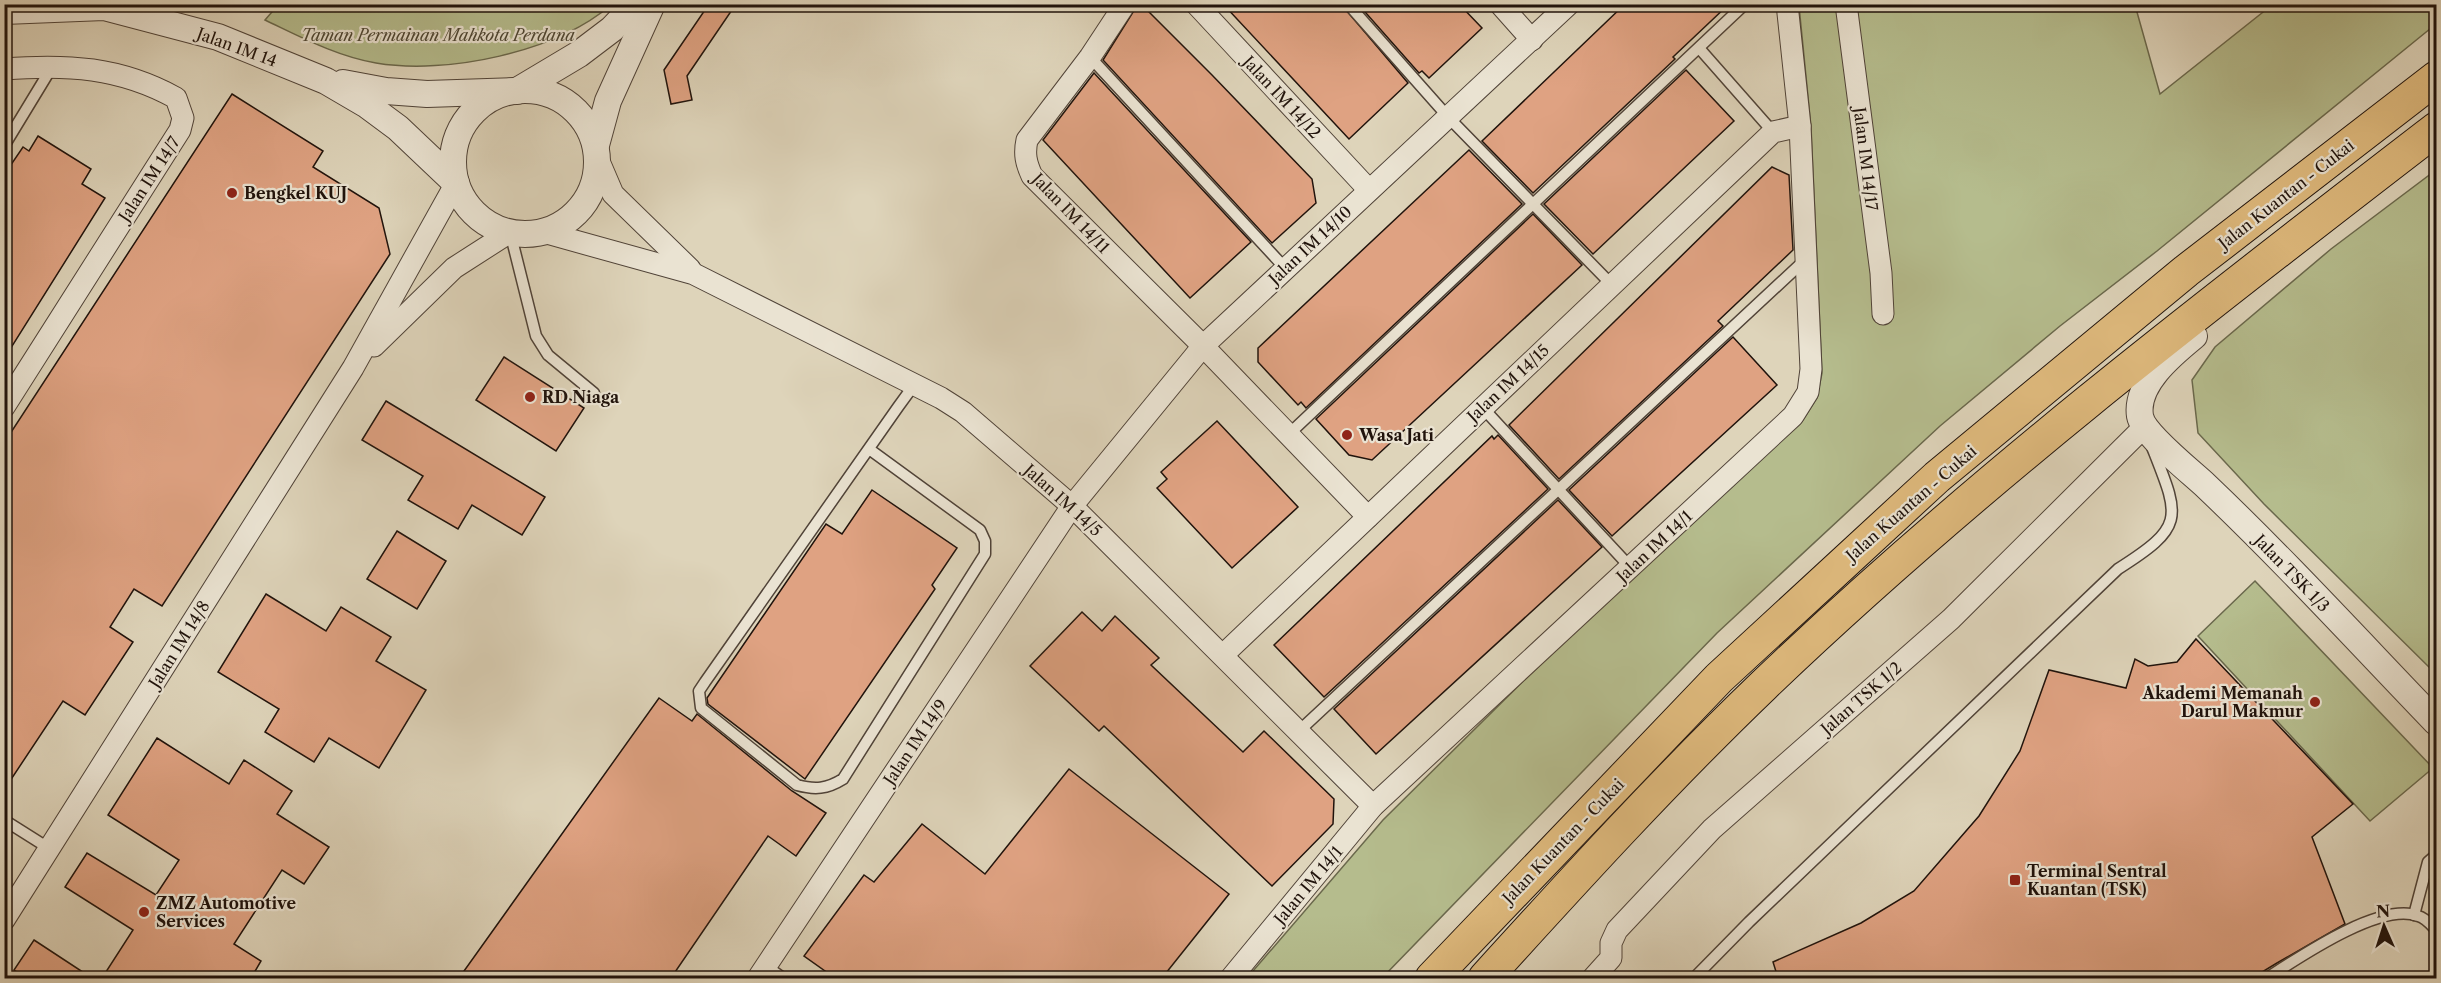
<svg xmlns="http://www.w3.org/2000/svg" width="2441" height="983" font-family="'Libre Caslon Text',serif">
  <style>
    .green { fill: #b5bc8d; stroke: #6a684c; stroke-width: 1.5 }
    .building { fill: #dfa282; stroke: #20130c; stroke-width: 1.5 }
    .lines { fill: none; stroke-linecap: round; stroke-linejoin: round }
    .service-casing { stroke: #504338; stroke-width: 13 }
    .minor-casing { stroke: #504338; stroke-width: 23 }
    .tertiary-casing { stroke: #504338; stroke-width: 28 }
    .trunk-casing { stroke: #20130c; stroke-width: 35 }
    .service { stroke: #eae3d2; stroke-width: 10 }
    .minor { stroke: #eae3d2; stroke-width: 21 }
    .tertiary { stroke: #eae3d2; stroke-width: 26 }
    .trunk { stroke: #dfba7d; stroke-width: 33 }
    .poi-dot { fill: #8f2418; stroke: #eae3d2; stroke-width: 2 }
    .labels { text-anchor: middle; stroke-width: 4.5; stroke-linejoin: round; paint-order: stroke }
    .park-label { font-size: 16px; font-style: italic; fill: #4d4633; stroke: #eae3d2 }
    .street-label { font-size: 16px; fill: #20130c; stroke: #eae3d2 }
    .poi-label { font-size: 16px; font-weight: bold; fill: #20130c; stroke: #eae3d2; text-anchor: start }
  </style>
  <rect width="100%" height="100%" fill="#ded4ba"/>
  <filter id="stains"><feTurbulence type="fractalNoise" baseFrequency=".00333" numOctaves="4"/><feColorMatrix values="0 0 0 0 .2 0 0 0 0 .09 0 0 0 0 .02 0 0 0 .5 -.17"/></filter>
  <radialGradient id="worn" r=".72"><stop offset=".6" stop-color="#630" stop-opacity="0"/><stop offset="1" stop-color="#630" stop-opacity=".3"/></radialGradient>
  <g class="green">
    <polygon points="1804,4 2135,5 2160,94 2272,5 2436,5 2436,24 2157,251 2060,326 1940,426 1717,633 1382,978 1247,978 1383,820 1594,611 1803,420 1817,398 1822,373 1811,127 1799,6"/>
    <path d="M 278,5 L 278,4 L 611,5 C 556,52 447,75 376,63 C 336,56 301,37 265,20 Z"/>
    <polygon points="2436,170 2436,674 2264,504 2198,433 2192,380 2215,347 2331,249"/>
    <polygon points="2255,581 2433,768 2370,821 2198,636"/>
  </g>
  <g class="building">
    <polygon points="709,4 736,4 687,76 692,100 671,104 664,70"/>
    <polygon points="1138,4 1141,4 1212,75 1312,179 1316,203 1272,243 1103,60"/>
    <polygon points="1223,4 1341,4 1408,83 1349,139"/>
    <polygon points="1358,4 1459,4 1482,28 1429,78 1422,71 1419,73"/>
    <polygon points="1625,4 1729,4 1673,57 1675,59 1533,193 1482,141"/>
    <polygon points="1686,70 1734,121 1593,254 1544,204"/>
    <polygon points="1094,73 1251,242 1190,298 1043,140"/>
    <polygon points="232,94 323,151 313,167 379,208 390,254 162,606 134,589 110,627 133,642 85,715 63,701 4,790 4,443"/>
    <polygon points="38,136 91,169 82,184 105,198 4,359 4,175 23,147 29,151"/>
    <polygon points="1469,150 1522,204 1306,408 1301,402 1298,405 1258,362 1258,348"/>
    <polygon points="1772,167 1789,175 1793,250 1718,321 1723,326 1559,479 1509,425"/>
    <polygon points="1533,214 1582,265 1372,460 1349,455 1316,419"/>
    <polygon points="1733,337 1777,385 1612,536 1569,490"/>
    <polygon points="504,357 584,408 556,451 476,400"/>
    <polygon points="386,401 545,497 522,535 472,505 458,529 408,500 423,476 362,440"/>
    <polygon points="1217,421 1298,507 1232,568 1157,488 1167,479 1161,472"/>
    <polygon points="1498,435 1548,489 1324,697 1274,645 1492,436 1494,439"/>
    <polygon points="872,490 957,548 932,585 935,589 805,779 708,704 707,698 826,524 842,534"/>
    <polygon points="1558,500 1602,547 1376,754 1334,709"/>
    <polygon points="397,531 446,561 417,609 367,579"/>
    <polygon points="266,594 326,631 341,607 391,637 376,661 426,690 379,768 329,738 314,762 265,732 279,709 218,672"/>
    <polygon points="1082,612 1102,631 1115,616 1159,658 1151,665 1243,752 1264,731 1334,799 1333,824 1272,886 1104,726 1099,731 1030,666"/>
    <polygon points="2196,639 2353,804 2312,837 2345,924 2277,963 2262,972 2260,978 1778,978 1773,962 1861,923 1914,891 1979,816 2020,751 2049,670 2126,688 2135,659 2148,666 2177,662"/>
    <polygon points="659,698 692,721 697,714 792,791 826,813 796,856 768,836 671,978 459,978"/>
    <polygon points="157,738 229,784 244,760 292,791 277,814 329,847 304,884 282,870 234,944 261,961 251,978 102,978 133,930 65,887 87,853 156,895 179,860 108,815"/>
    <polygon points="1069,769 1229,894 1162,978 835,978 804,956 864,875 874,882 922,824 985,874"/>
    <polygon points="34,940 92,978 26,978 14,970"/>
  </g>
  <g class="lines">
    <defs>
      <g id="service">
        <polyline points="1348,4 1449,118 1612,285"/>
        <polyline points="1699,48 1773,132"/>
        <polyline points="1090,57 1285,268"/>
        <polyline points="4,146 52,67"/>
        <polyline points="510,232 536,336 548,355 594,393"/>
        <polyline points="1482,407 1631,568"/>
        <polyline points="1289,434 1745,4"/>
        <path d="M 869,449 L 980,530 L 985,541 L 985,554 L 843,779 C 827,789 815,790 797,785 L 701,708 L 699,691 L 705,682 L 898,407 L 914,385"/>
        <polyline points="1299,731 1806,259"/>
        <polyline points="4,820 50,849"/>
        <polyline points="2414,915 2428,862 2436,855"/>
        <polyline points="766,966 783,978"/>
        <path d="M 1694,978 L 1749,922 L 2118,569 C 2186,526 2180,518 2152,447"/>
        <path d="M 2267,978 C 2298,958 2381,901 2418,916 C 2426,918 2431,925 2436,930"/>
      </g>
      <g id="minor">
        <path d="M 1125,4 L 1090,57 L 1027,140 C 1024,154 1026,163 1032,176 L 1203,346 L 1368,517"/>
        <polyline points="1196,4 1369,190"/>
        <polyline points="1500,4 1532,40"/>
        <polyline points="1846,4 1881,273 1883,314"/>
        <path d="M 4,69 C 67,64 120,67 176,98 L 183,118 L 180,130 L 4,407"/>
        <polyline points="598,159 613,194 690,269"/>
        <polyline points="543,232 694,274 941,398 963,412 1072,506 1373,806"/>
        <polyline points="374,346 454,268 510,232"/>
        <polyline points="1224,654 1773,132 1800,126"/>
        <polyline points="4,920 353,368 456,183"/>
        <polyline points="758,978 1072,506 1203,346 1569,4"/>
        <polyline points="1231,978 1373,806 1793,416 1808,392 1811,369 1800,126 1787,4"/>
        <polyline points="1593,978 1611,958 1611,943 1617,930 1712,829 1951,619 2144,427"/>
      </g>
      <g id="tertiary">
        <polyline points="4,11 104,7 218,37 326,81 367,105 398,128 456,183"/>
        <polyline points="343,83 386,91 427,94 517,91 579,54 612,29 636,4"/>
        <circle cx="525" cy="162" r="72"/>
        <polyline points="596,145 608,101 652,4"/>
        <path d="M 2194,336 C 2172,354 2135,384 2140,416 C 2143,434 2190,471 2205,485 C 2285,561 2360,643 2436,722"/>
      </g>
      <g id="trunk">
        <polyline points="1432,978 1719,678 1937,477 2186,271 2436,78"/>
        <path d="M 1485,978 C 1575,879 1666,779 1764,685 C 1974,484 2206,306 2436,129"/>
      </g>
    </defs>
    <use href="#service" class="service-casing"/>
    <use href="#minor" class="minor-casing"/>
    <use href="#tertiary" class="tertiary-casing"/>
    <use href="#trunk" class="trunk-casing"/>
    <use href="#service" class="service"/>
    <use href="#minor" class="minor"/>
    <use href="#tertiary" class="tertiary"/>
    <use href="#trunk" class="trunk"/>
  </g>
  <g class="poi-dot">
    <circle cx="232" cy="193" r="6"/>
    <circle cx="530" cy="397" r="6"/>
    <circle cx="1347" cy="435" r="6"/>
    <circle cx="2315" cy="702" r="6"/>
    <rect x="2009" y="874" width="12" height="12" rx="3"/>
    <circle cx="144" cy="912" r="6"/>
  </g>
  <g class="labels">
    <g class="park-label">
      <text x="438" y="41">Taman Permainan Mahkota Perdana</text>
    </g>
    <g class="street-label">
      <text transform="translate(237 47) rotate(20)" y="6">Jalan IM 14</text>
      <text transform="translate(1282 97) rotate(47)" y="6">Jalan IM 14/12</text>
      <text transform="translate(1866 159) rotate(83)" y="6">Jalan IM 14/17</text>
      <text transform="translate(149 179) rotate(-57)" y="6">Jalan IM 14/7</text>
      <text transform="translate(2286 194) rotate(-38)" y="6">Jalan Kuantan - Cukai</text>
      <text transform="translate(1071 213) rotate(46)" y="6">Jalan IM 14/11</text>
      <text transform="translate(1310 245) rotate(-43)" y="6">Jalan IM 14/10</text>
      <text transform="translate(1508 383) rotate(-43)" y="6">Jalan IM 14/15</text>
      <text transform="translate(1063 500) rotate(42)" y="6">Jalan IM 14/5</text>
      <text transform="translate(1911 503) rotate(-41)" y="6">Jalan Kuantan - Cukai</text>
      <text transform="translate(1654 546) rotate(-43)" y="6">Jalan IM 14/1</text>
      <text transform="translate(2292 573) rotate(46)" y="6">Jalan TSK 1/3</text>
      <text transform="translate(179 644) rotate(-58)" y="6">Jalan IM 14/8</text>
      <text transform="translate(1861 698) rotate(-41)" y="6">Jalan TSK 1/2</text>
      <text transform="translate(915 742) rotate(-56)" y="6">Jalan IM 14/9</text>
      <text transform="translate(1563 841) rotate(-46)" y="6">Jalan Kuantan - Cukai</text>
      <text transform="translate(1308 885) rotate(-50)" y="6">Jalan IM 14/1</text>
    </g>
    <g class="poi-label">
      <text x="244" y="199">Bengkel KUJ</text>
      <text x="542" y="403">RD Niaga</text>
      <text x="1359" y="441">Wasa Jati</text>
      <text x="2303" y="699" text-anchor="end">Akademi Memanah<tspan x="2303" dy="18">Darul Makmur</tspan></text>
      <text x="2027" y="877">Terminal Sentral<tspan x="2027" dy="18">Kuantan (TSK)</tspan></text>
      <text x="156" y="909">ZMZ Automotive<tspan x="156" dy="18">Services</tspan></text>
    </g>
  </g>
  <rect width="2441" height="983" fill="none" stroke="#ded4ba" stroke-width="24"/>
  <rect x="6" y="6" width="2429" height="971" fill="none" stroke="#20130c" stroke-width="3"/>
  <rect x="12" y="12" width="2417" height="959" fill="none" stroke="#20130c" stroke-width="1.5"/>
  <g transform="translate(2384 926) rotate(357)" stroke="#eae3d2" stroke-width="4.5" paint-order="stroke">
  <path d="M0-4.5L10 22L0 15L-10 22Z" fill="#20130c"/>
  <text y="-9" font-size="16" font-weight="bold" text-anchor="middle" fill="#20130c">N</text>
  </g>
  <rect width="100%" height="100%" filter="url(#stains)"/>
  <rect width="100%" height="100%" fill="url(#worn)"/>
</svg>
